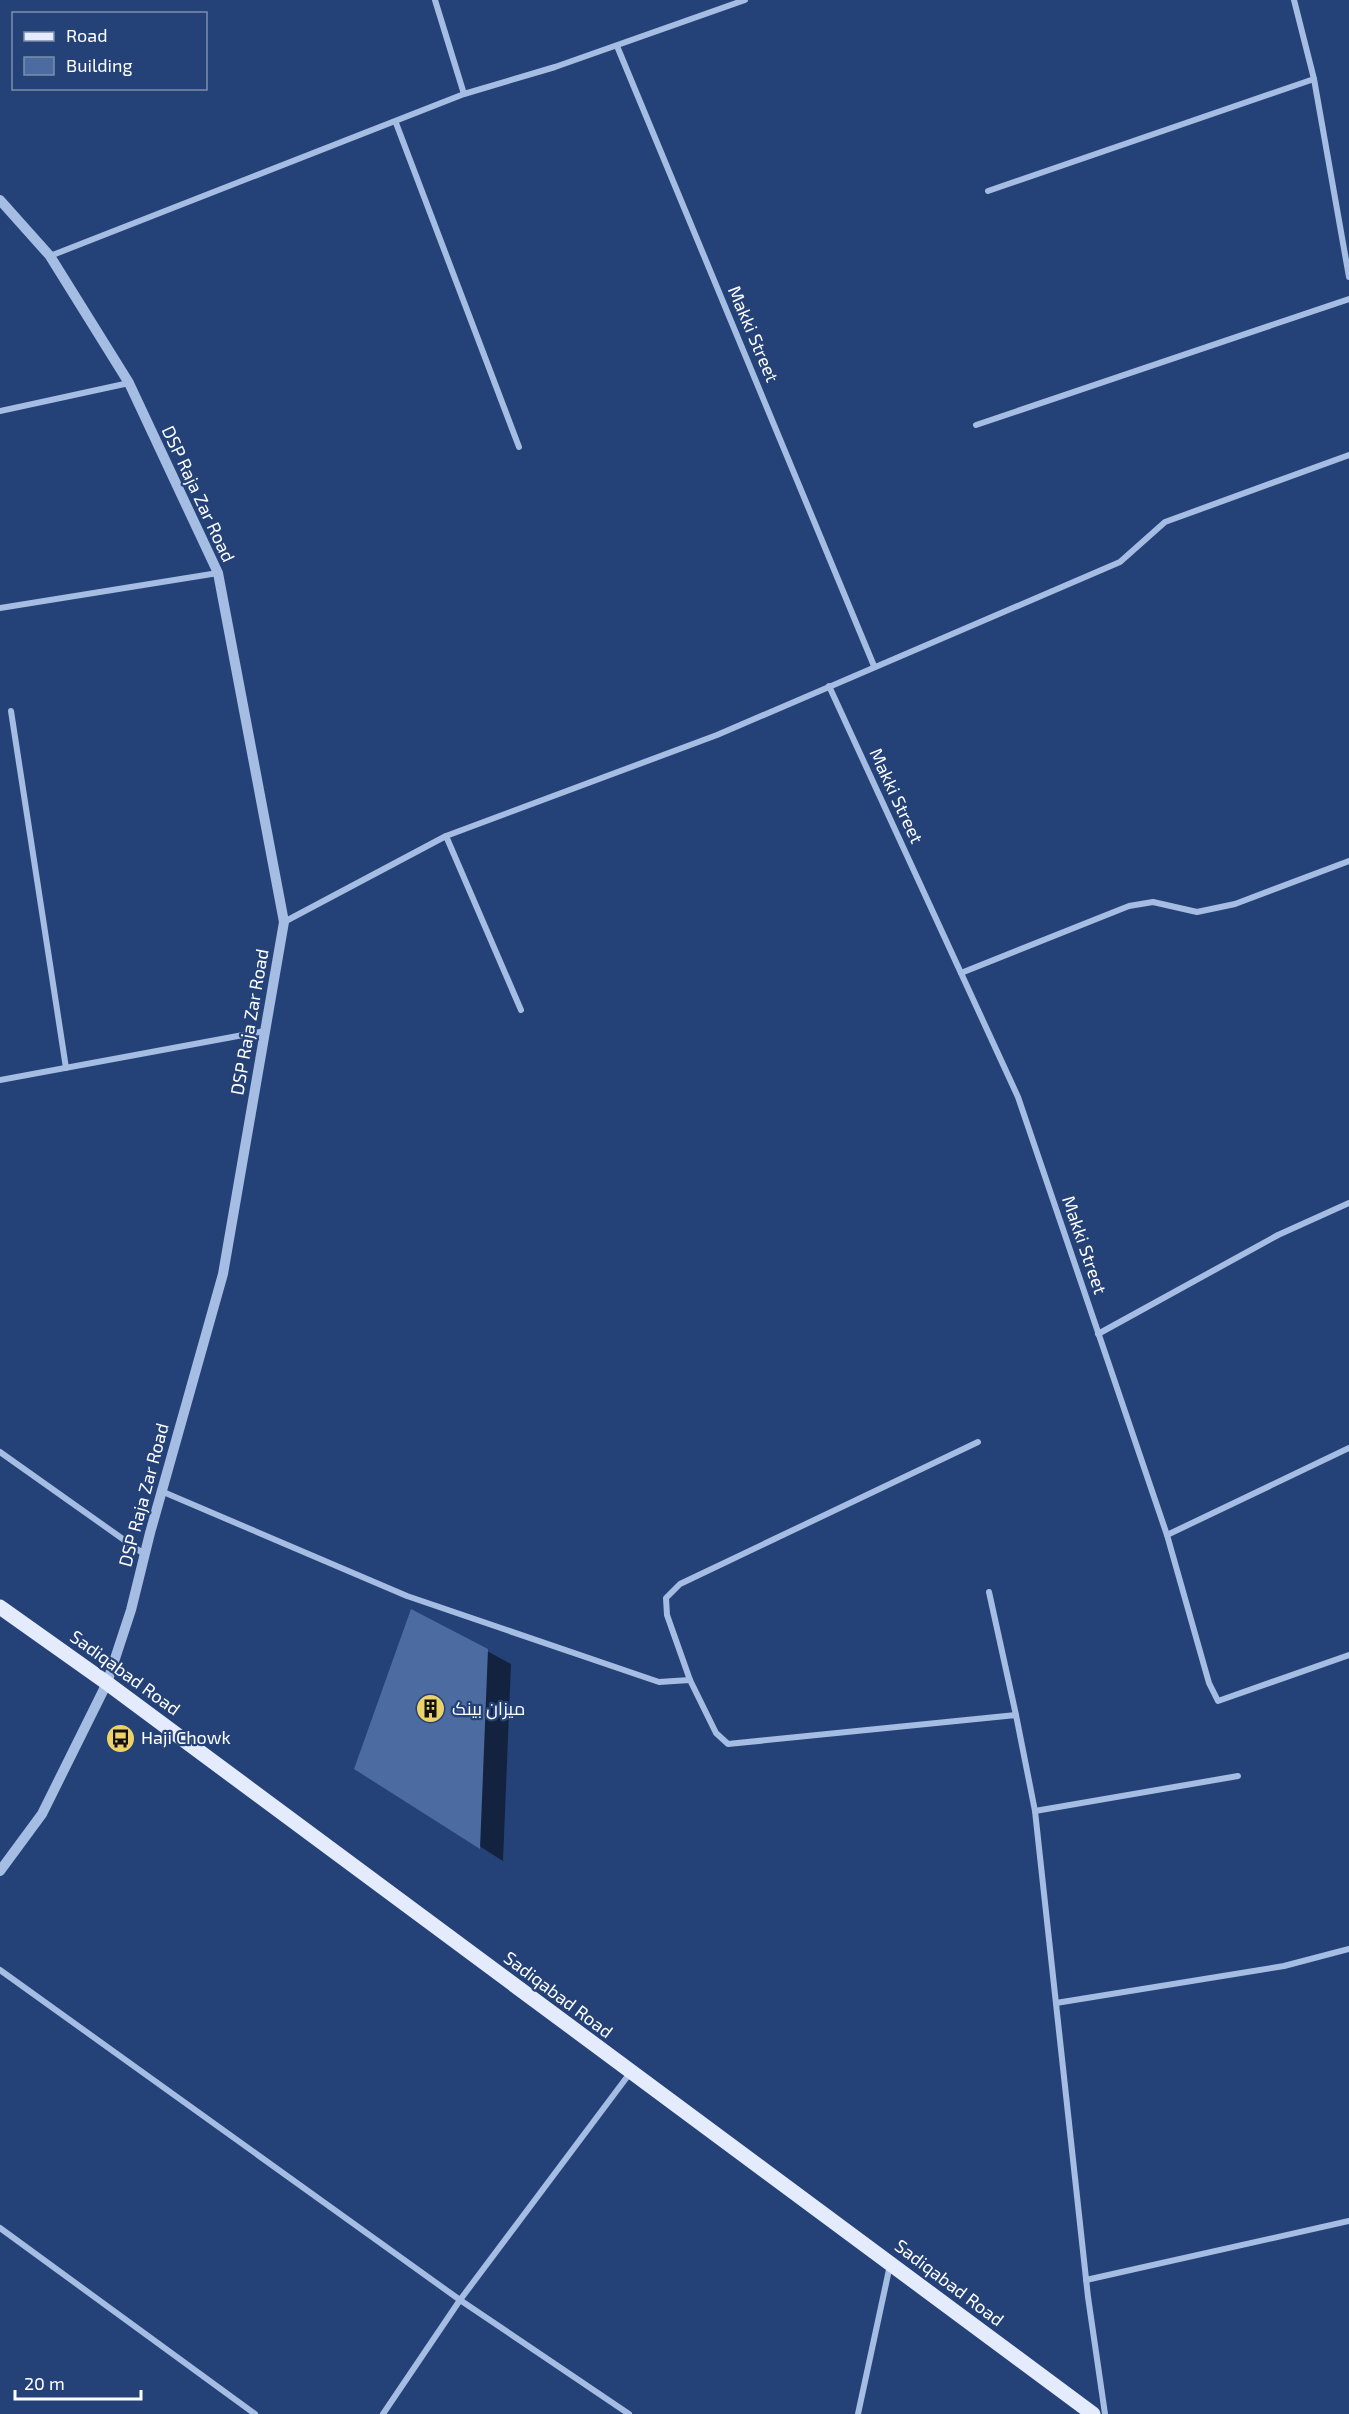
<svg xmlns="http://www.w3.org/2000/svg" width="1349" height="2414" font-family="'Exo 2',Cairo,sans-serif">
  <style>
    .shadow { fill: #0007 }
    .building { fill: #4c6ba1 }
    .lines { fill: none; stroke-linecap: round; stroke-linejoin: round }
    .minor { stroke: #a5bce3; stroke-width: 6 }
    .tertiary { stroke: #a5bce3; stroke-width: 10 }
    .primary { stroke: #e4ebfc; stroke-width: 15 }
    .labels { text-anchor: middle; stroke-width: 4.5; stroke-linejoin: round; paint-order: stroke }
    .street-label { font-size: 18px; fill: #fff; stroke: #244277 }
    .poi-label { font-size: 18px; fill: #fff; stroke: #244277; text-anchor: start }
  </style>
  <rect width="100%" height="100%" fill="#244277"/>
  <polygon class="shadow" points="487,1651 511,1664 503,1861 356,1768"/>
  <polygon class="building" points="411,1609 488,1649 480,1849 354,1769"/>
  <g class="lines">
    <g class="minor">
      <polyline points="435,0 464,94"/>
      <polyline points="1294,0 1314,79 1349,277"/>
      <polyline points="617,46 874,666"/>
      <polyline points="396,123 519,447"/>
      <polyline points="988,191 1314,79"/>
      <polyline points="50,256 464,94 555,67 745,0"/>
      <polyline points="0,411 129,383"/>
      <polyline points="976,425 1349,299"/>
      <polyline points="0,608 218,573"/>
      <polyline points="829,686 1018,1097 1167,1535 1209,1683 1218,1701 1349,1655"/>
      <polyline points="11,711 66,1068"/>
      <polyline points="446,836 521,1010"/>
      <polyline points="284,922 446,836 717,735 1120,562 1165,522 1349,455"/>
      <polyline points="961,973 1129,906 1153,902 1197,912 1235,904 1349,861"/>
      <polyline points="0,1080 265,1031"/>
      <polyline points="1098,1334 1278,1235 1349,1203"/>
      <polyline points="0,1452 144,1554"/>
      <polyline points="161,1491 407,1596 659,1682 690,1680 716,1733 728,1744 1016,1715 1035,1811 1088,2297 1105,2414"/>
      <polyline points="1167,1535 1349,1448"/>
      <polyline points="989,1592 1016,1715"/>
      <polyline points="690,1680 667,1615 666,1598 680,1584 978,1442"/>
      <polyline points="1035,1811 1238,1776"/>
      <polyline points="0,1970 460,2300 629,2414"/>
      <polyline points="1056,2003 1284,1966 1349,1949"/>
      <polyline points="0,2228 255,2414"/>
      <polyline points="1086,2280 1349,2221"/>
      <polyline points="383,2414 460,2300 630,2073"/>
      <polyline points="858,2414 890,2265"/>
    </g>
    <polyline class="tertiary" points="0,200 50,256 129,383 218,573 284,922 223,1274 150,1533 131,1610 107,1683 42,1814 0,1871"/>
    <polyline class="primary" points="0,1607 107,1683 1093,2414"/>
  </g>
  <defs>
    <symbol id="building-disc" viewBox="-11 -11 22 22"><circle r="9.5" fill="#edd169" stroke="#244277"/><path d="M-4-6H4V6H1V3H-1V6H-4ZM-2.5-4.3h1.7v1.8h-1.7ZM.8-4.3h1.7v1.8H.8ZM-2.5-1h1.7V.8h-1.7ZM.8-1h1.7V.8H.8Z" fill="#111"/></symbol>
    <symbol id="bus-disc" viewBox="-11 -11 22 22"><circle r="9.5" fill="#edd169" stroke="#244277"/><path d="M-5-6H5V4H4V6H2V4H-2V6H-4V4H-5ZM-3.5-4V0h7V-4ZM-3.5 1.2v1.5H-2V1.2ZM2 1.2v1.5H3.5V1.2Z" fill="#111"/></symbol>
  </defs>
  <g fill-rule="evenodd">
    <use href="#building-disc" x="414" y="1692" width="33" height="33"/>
    <use href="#bus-disc" x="104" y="1722" width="33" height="33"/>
  </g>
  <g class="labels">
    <g class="street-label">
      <text transform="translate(753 334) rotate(67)" y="6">Makki Street</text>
      <text transform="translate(198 494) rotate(65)" y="6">DSP Raja Zar Road</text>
      <text transform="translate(896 796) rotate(65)" y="6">Makki Street</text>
      <text transform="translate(250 1022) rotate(-80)" y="6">DSP Raja Zar Road</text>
      <text transform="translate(1084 1245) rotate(71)" y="6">Makki Street</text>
      <text transform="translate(144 1495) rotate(-75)" y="6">DSP Raja Zar Road</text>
      <text transform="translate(125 1673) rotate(36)" y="6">Sadiqabad Road</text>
      <text transform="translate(558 1995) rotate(37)" y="6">Sadiqabad Road</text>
      <text transform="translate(949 2283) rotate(37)" y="6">Sadiqabad Road</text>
    </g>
    <g class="poi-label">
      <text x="452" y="1715">میزان بینک</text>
      <text x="141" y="1744">Haji Chowk</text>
    </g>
  </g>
  <rect x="12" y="12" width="195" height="78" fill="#244277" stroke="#7c8ead" stroke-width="1.5"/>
  <rect x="24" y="32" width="30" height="9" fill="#e4ebfc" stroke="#7c8ead" stroke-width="1.5"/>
  <text x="66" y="42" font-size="18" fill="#ffffff">Road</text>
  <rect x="24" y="57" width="30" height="18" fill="#4c6ba1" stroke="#7c8ead" stroke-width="1.5"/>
  <text x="66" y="72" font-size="18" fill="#ffffff">Building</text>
  <path d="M15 2390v9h126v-9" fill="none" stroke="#ffffff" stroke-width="3"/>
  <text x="24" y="2390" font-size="18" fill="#ffffff" stroke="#244277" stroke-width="4.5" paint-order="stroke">20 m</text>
</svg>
